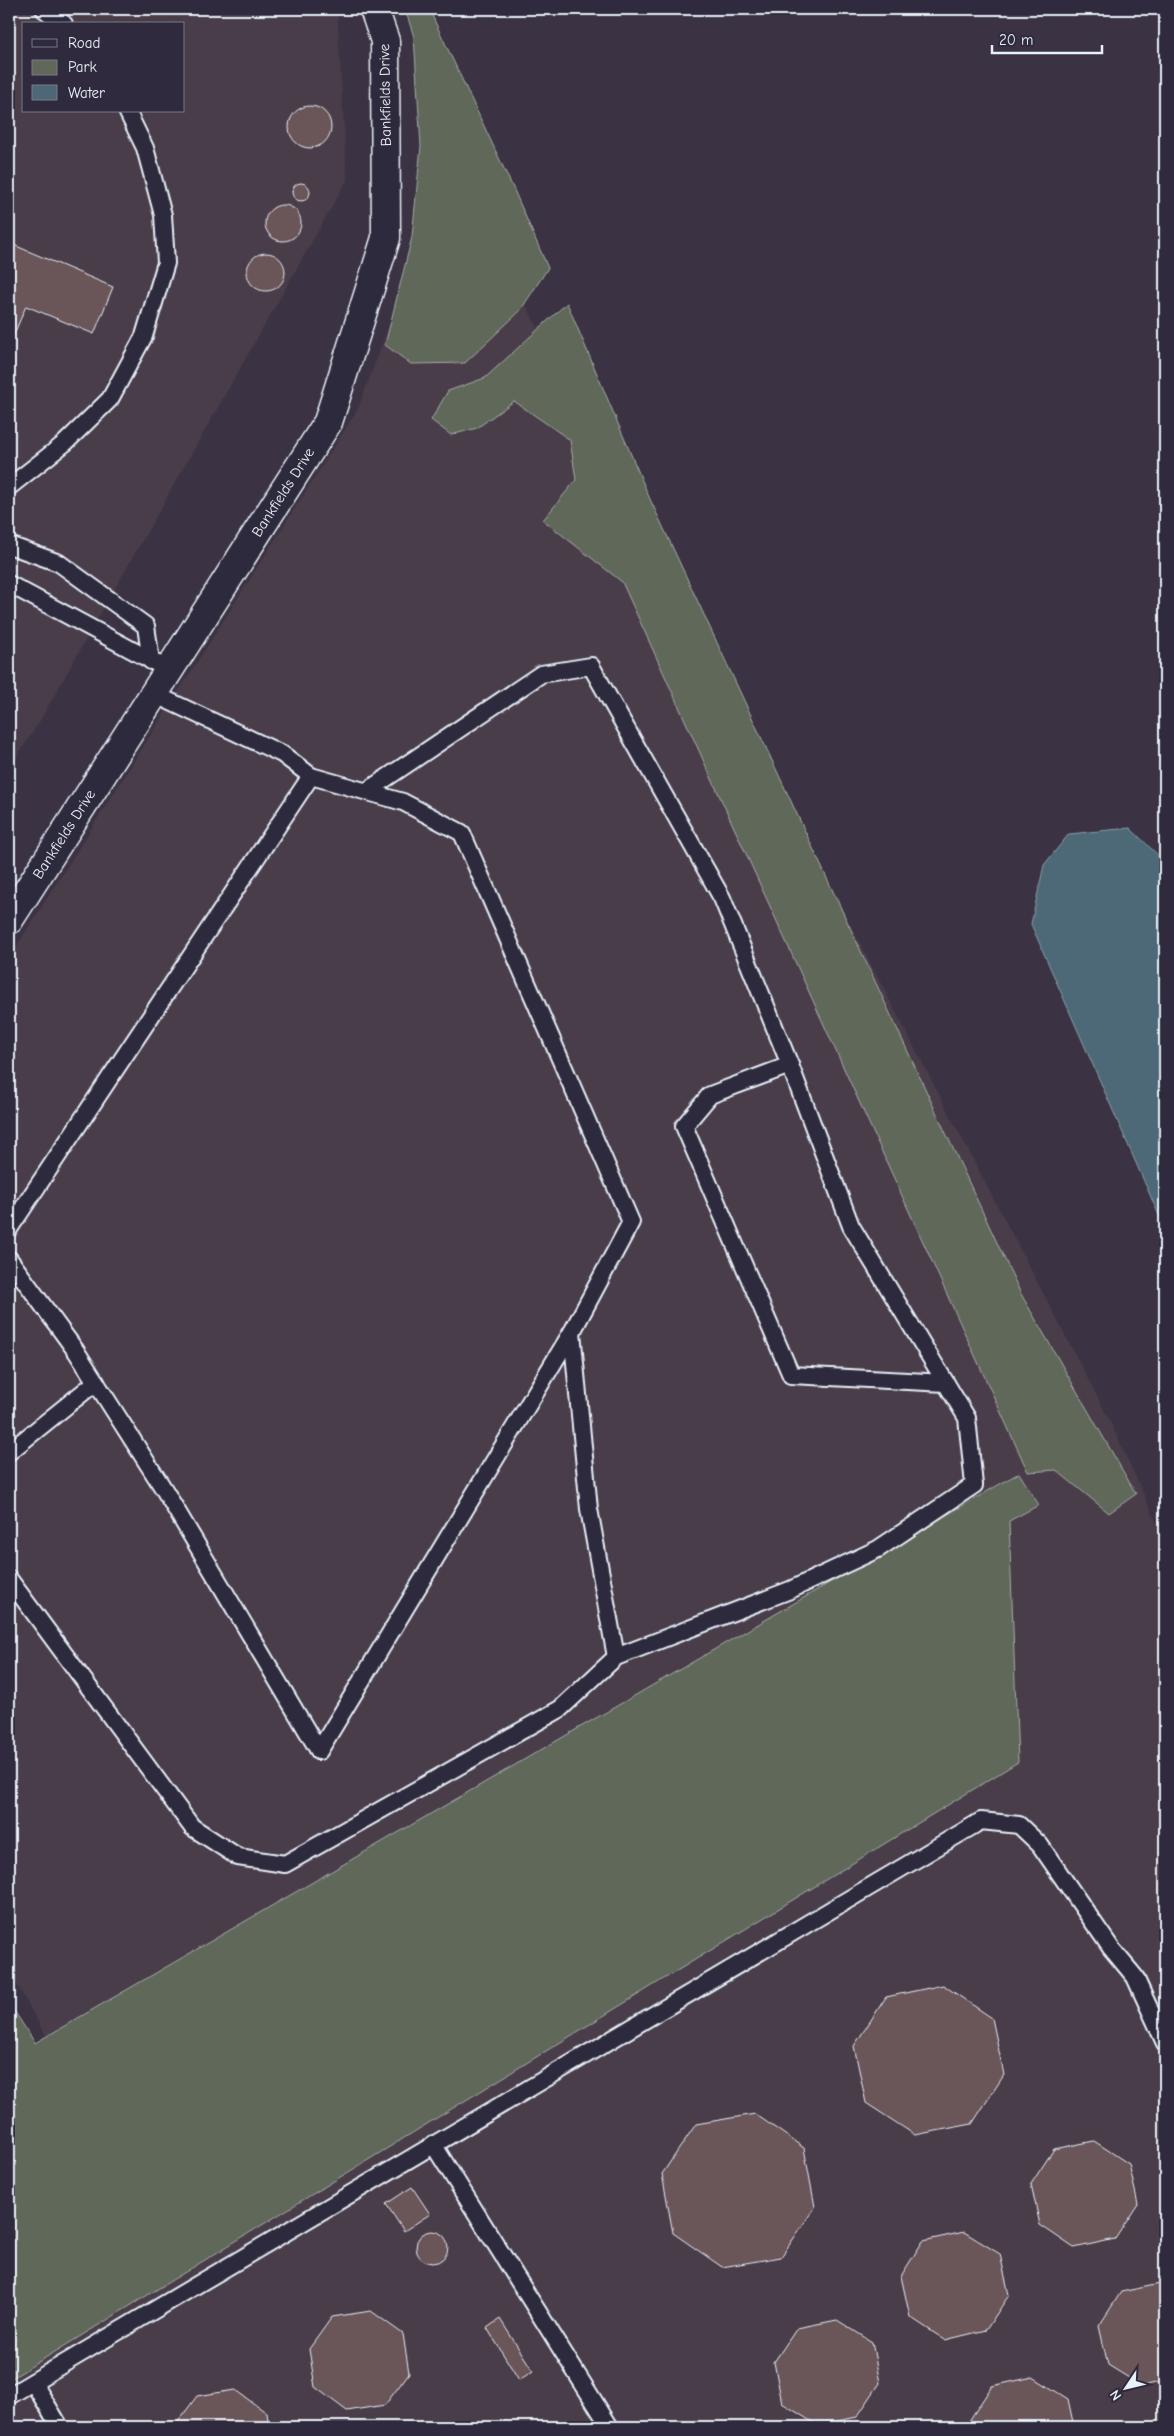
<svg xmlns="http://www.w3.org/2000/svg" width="1174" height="2436" font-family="'Comic Neue',sans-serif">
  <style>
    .built { fill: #493d4a; fill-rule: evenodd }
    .green { fill: #61675a; stroke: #a4aca9 }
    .water { fill: #4d6776; stroke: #8b9eaa }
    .building { fill: #6a5559; stroke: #e8f1f8 }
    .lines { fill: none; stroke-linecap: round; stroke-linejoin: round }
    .service-casing { stroke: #e8f1f8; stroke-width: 20 }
    .minor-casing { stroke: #e8f1f8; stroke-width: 31 }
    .service { stroke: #2f2a3d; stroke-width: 16 }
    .minor { stroke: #2f2a3d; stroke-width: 28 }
    .labels { text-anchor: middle; stroke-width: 4; stroke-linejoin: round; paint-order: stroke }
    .street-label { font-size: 15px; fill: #e8f1f8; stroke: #2f2a3d }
  </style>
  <rect width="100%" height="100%" fill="#3b3343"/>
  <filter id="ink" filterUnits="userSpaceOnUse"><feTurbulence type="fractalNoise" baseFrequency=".02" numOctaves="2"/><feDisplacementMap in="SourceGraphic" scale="10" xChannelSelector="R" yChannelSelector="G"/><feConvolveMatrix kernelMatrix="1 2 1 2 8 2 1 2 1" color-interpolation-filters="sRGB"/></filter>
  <g filter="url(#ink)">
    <g class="built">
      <path d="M 9,9 L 337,9 L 347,180 L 38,724 L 9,769 ZM 24,24 L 184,24 L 184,111 L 24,111 Z"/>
      <polygon points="438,137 1110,1421 1165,1541 1165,2427 9,2427 9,2076 54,2050 9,1971 9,958 358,409 433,207"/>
    </g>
    <g class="green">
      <polygon points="405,9 429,9 514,190 548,268 520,311 465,363 411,364 385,345 412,237 421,146 414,37"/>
      <polygon points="567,303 649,497 1021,1294 1136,1494 1109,1513 1056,1470 1028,1472 622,582 543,520 576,480 570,440 514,401 477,428 451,435 431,420 448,391 485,378"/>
      <polygon points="1019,1473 1039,1505 1009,1521 1018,1762 9,2380 9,2003 35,2043"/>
    </g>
    <polygon class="water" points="1130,828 1165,862 1165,1128 1159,1133 1165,1170 1165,1229 1031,924 1044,865 1069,834"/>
    <g class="building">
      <circle cx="310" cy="127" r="21"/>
      <circle cx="301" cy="192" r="9"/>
      <circle cx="283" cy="223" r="18"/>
      <polygon points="9,243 113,287 94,334 26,306 12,339 9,337"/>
      <circle cx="266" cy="272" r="19"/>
      <polygon points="943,1985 992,2018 1004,2075 972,2124 915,2135 866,2103 854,2046 886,1997"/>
      <polygon points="755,2114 804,2148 815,2207 781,2257 722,2267 673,2233 662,2174 696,2124"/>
      <polygon points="1094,2141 1129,2164 1138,2204 1115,2239 1074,2248 1040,2225 1031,2184 1054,2149"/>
      <polygon points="412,2187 430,2214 404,2231 386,2204"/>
      <circle cx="432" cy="2247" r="16"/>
      <polygon points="964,2232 1000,2254 1009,2295 986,2330 945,2340 910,2317 901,2276 923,2241"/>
      <polygon points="1160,2284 1165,2287 1165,2381 1142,2386 1108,2365 1099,2326 1121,2292"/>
      <polygon points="371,2311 403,2334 409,2373 385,2405 347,2411 315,2387 309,2349 332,2317"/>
      <polygon points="500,2319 533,2371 519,2380 487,2328"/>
      <polygon points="837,2320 872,2342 880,2383 857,2417 817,2425 782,2403 774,2362 797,2328"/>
      <polygon points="1033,2377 1068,2399 1074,2427 971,2427 969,2421 992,2386"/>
      <polygon points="235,2390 267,2413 269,2427 174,2427 197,2396"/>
    </g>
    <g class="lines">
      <defs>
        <g id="service">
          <polyline points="44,9 64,24"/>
          <polyline points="9,487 65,443 110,399 144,336 166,263 163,215 145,148 127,111"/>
          <polyline points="9,545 59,563 146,626 151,661"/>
          <polyline points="9,584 158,664"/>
          <polyline points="367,791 541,674 591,666 722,898 790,1065 851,1226 967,1418 974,1485 878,1549 790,1590 616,1657"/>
          <polyline points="790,1065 710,1095 684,1126 791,1375 946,1383"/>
          <polyline points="9,1229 311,776"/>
          <polyline points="9,1259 76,1351 165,1491 319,1751 572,1332 631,1222 462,833 403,802 311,776 282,754 154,694"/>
          <polyline points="9,1452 96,1382"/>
          <polyline points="9,1579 192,1827 238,1857 285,1864 560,1709 616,1657 589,1509 572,1332"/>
          <polyline points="433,2144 610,2427"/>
          <polyline points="33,2382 60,2427"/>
          <polyline points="9,2396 981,1821 1019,1825 1040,1845 1111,1948 1135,1977 1165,2043"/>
        </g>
        <g id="minor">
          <path id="s1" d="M 9,920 L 328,422 L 386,238 L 385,41 L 374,9"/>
        </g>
      </defs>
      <use href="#service" class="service-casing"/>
      <use href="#minor" class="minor-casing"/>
      <use href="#service" class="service"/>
      <use href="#minor" class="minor"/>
    </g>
  </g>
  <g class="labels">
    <g class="street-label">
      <text transform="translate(385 95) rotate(-91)" y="5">Bankfields Drive</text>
      <text dy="5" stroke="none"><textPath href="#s1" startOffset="508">Bankfields Drive</textPath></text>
      <text dy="5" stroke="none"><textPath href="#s1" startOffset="102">Bankfields Drive</textPath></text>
    </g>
  </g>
  <rect width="1174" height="2436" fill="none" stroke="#2f2a3d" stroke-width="30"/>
  <rect x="15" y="15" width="1144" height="2406" fill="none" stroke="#e8f1f8" stroke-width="2" filter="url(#ink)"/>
  <rect x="22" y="22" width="162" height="90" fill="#2f2a3d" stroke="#797a88"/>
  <rect x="32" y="39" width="25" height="8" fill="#2f2a3d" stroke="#797a88"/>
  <text x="68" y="48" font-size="15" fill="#e8f1f8">Road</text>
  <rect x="32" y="60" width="25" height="15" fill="#61675a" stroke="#797a88"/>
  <text x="68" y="72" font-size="15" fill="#e8f1f8">Park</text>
  <rect x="32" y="85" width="25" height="15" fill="#4d6776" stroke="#797a88"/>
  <text x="68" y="98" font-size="15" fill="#e8f1f8">Water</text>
  <g transform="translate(1126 2388) rotate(235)" stroke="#2f2a3d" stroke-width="4" paint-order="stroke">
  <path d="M0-4L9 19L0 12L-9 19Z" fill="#e8f1f8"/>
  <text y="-8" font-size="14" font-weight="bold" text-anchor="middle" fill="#e8f1f8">N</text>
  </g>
  <path d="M992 45v8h110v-8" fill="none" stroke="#e8f1f8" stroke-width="2.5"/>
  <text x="999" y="45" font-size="15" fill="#e8f1f8" stroke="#2f2a3d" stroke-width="4" paint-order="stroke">20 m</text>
</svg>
